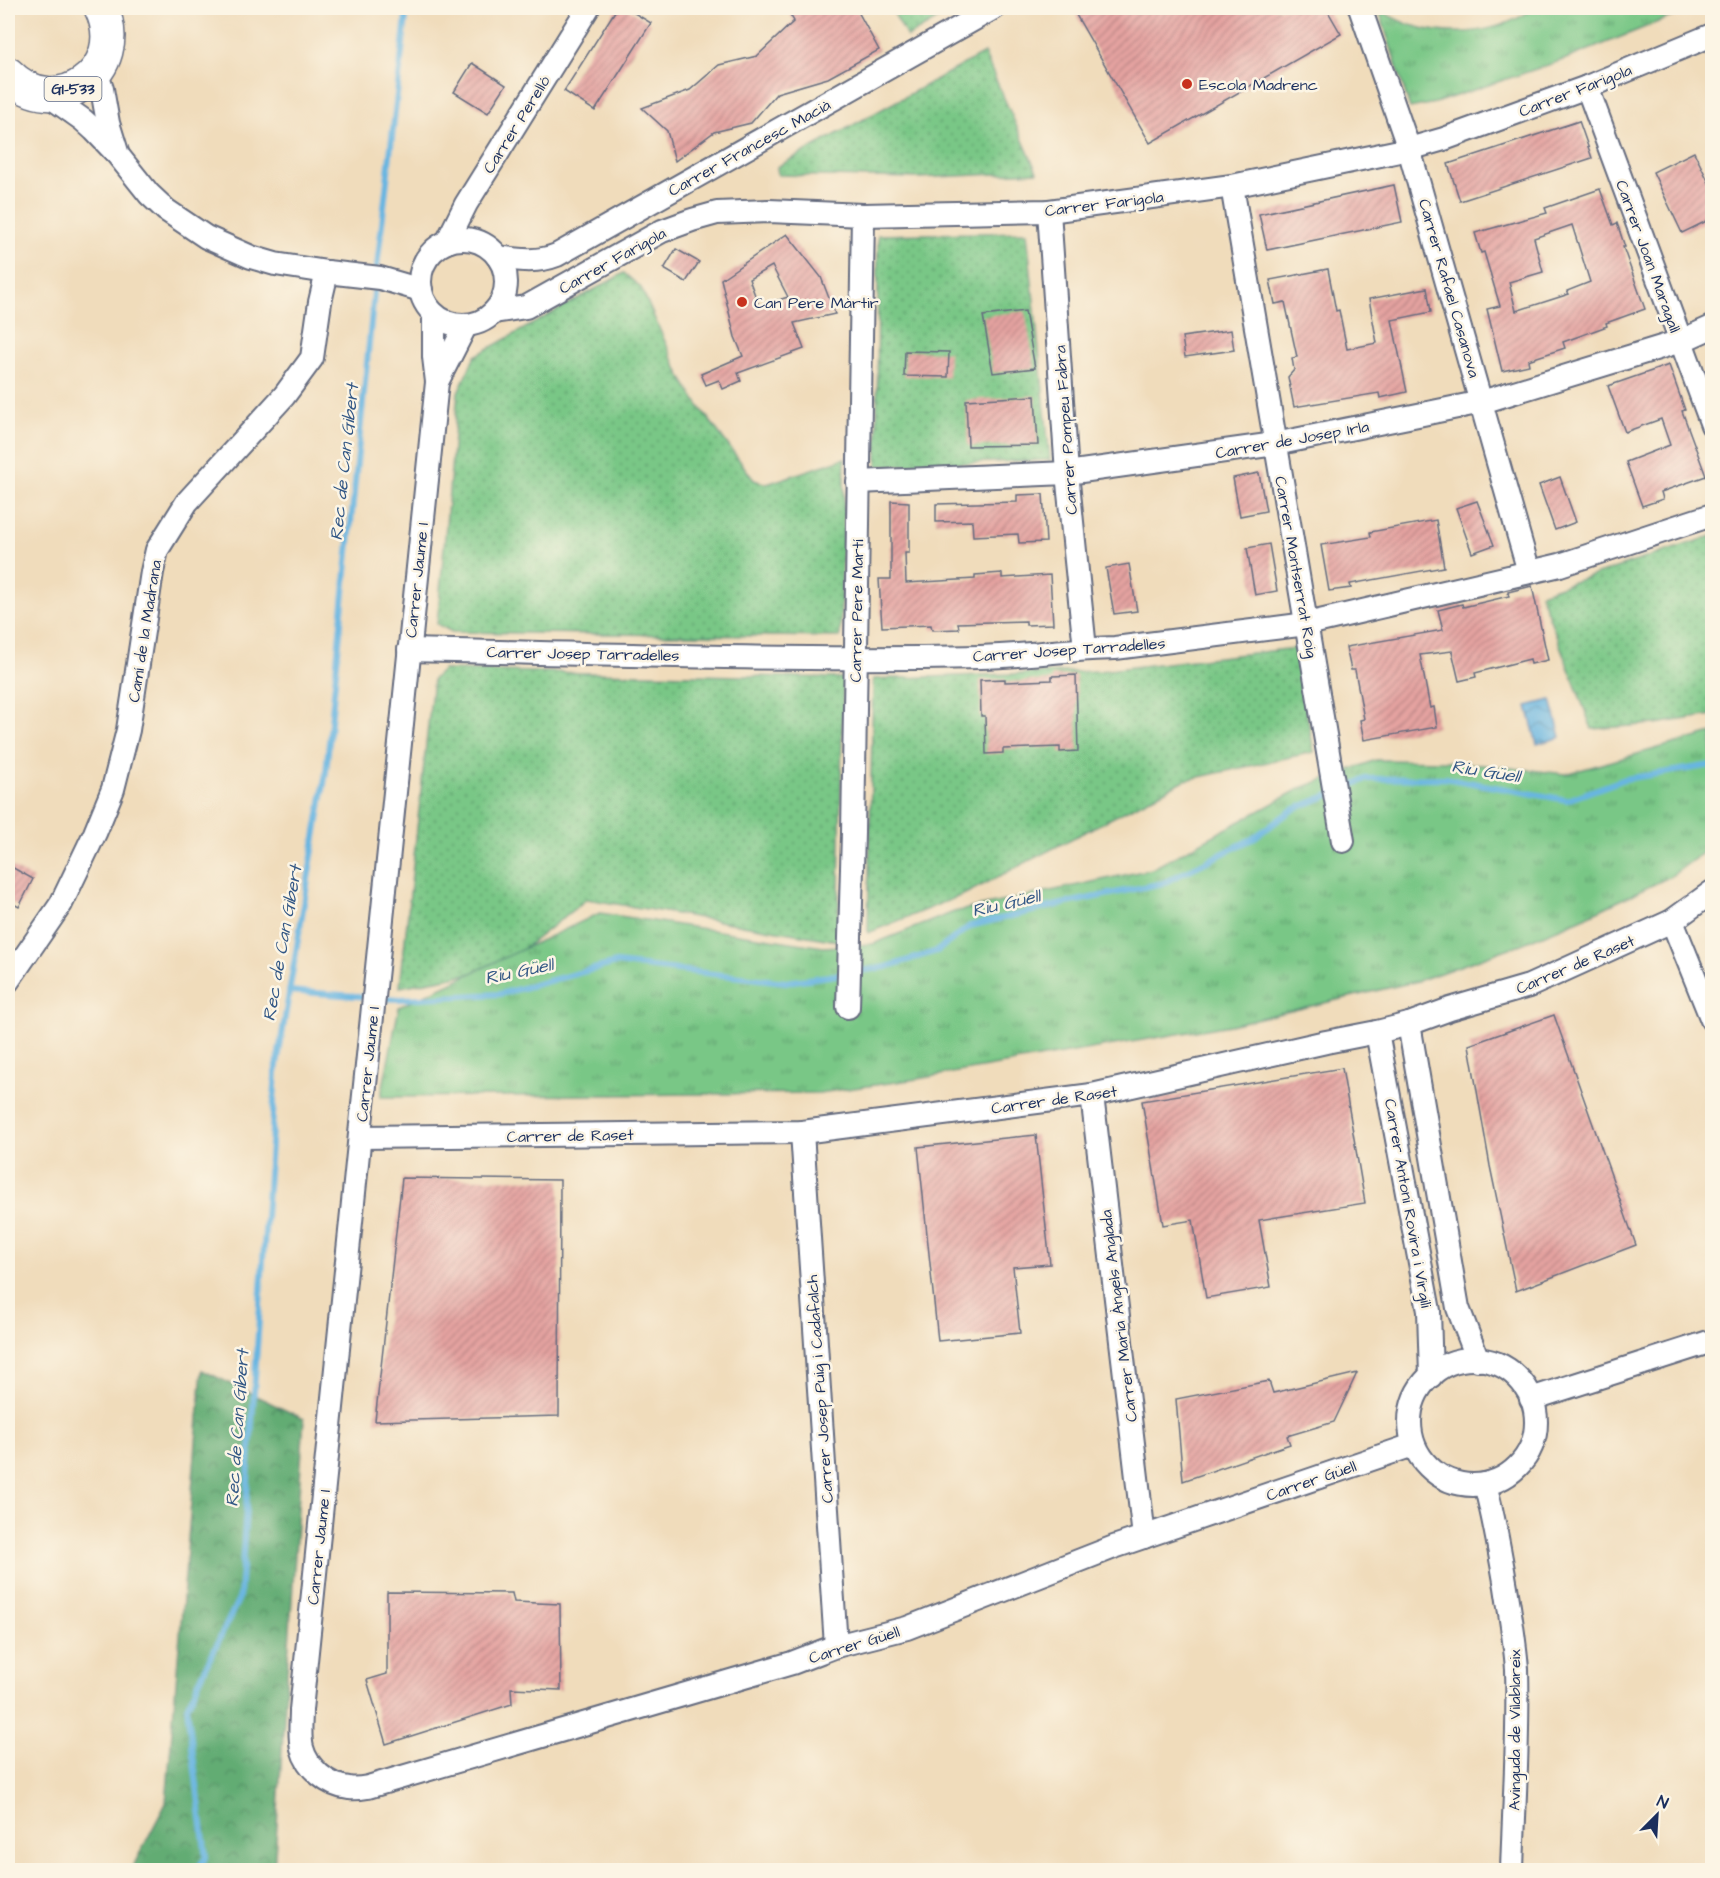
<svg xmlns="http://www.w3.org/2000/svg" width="1720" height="1878" font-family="'Architects Daughter',sans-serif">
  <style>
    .grass { fill: url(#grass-dots); stroke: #4a7b72; stroke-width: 1.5 }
    .forest { fill: url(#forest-crowns); stroke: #3e6e68; stroke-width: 1.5 }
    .park { fill: url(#park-tufts); stroke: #4a7b72; stroke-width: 1.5 }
    .water { fill: url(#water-waves); stroke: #4172a0; stroke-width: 1.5 }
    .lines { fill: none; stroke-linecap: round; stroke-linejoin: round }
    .stream { stroke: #67b5e1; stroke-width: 6 }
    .building { fill: url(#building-hatch); fill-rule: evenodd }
    .street-casing { stroke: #666c7f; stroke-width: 26 }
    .primary-casing { stroke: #666c7f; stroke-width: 36 }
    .street { stroke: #fff; stroke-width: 22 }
    .primary { stroke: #fff; stroke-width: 33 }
    .poi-dot { fill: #c8321e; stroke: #fcf5e5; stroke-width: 2 }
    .labels { text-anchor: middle; stroke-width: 5; stroke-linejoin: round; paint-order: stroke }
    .shield { fill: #fcf5e5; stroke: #5e6a86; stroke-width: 1.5 }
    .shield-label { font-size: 15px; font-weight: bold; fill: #1b2f5e }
    .poi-label { font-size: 16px; fill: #1b2f5e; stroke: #fcf5e5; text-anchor: start }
    .street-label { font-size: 16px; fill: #1b2f5e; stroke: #fcf5e5 }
    .water-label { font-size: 18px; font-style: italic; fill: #325785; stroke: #fcf5e5 }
  </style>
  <defs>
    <pattern id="grass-dots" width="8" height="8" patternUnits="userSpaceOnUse" patternTransform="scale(1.5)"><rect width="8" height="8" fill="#79c786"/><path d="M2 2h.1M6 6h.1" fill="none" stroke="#62a271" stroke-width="1.8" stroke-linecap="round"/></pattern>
    <pattern id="forest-crowns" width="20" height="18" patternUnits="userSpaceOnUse" patternTransform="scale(1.5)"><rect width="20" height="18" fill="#62ac73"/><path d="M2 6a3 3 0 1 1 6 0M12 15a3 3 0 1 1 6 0" fill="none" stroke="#508c62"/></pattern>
    <pattern id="park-tufts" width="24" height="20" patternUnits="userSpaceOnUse" patternTransform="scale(1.5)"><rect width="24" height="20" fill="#79c786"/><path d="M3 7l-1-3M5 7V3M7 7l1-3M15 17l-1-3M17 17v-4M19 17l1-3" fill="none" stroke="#62a271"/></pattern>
    <pattern id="water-waves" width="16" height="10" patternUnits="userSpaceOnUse" patternTransform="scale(1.5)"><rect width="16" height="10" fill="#67b5e1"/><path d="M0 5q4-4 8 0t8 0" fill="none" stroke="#5494ba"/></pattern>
    <pattern id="building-hatch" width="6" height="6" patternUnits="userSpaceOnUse" patternTransform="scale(1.5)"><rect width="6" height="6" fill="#e5a3a0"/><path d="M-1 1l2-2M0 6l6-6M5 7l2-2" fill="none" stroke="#b98586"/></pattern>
  </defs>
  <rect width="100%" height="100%" fill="#fcf5e5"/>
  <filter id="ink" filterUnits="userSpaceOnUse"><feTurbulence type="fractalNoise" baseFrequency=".0167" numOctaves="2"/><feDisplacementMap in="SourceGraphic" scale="12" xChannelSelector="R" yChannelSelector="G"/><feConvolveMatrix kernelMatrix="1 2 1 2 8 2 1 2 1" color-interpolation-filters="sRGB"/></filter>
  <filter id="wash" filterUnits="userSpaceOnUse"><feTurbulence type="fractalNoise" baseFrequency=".008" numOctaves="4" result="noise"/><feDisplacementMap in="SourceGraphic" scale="24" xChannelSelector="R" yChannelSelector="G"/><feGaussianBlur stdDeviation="1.35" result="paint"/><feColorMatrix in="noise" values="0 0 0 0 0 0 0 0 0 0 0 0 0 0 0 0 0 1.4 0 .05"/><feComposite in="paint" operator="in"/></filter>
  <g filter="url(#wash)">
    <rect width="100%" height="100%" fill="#f0dcbb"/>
    <g class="grass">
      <polygon points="891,8 957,8 907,37"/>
      <polygon points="984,53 1037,172 918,178 778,175 777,167"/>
      <polygon points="1027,232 1050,460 877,466 878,235"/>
      <polygon points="624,273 641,288 681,377 699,406 754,480 767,484 845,458 840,637 452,632 437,624 458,392 475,356"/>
      <polygon points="1712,536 1712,715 1655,724 1592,729 1540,593"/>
      <polygon points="1295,648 1314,752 1185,780 965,894 868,933 873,679 1099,671"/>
      <polygon points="443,670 843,678 838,941 587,899 499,968 400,987 433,679"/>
    </g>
    <polygon class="forest" points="202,1370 304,1419 274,1870 131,1870 166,1803"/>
    <g class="park">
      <path d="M 1534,8 L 1693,8 L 1566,59 L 1435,103 L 1410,108 L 1379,10 C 1390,16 1402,23 1414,26 C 1454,38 1500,33 1534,8 Z"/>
      <polygon points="1712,733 1712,846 1671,876 1581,919 1521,944 1418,981 1230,1025 917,1079 819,1093 381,1097 399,1007 600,913 823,947 873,944 954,912 1152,869 1301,788 1376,760 1446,761 1566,774"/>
    </g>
    <polygon class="water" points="1551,700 1561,737 1537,744 1527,706"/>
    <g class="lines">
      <g class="stream">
        <polyline points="1339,791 1366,779 1445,778 1567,800 1625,779 1712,765"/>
        <polyline points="853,972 886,967 937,951 970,926 1062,904 1163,883 1252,839 1292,810 1329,795"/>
        <polyline points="289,991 369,997"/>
        <polyline points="379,998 401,999 500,994 616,963 786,982 843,974"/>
        <polyline points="197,1870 206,1857 187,1707 240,1596 276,1071 326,772 374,293 407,8"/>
      </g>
    </g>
    <g id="blocks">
      <g class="building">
        <polygon points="617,8 626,8 651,23 595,111 564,91"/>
        <polygon points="786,8 856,8 879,50 828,78 777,93 751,123 714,132 675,161 667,131 642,108 690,90 719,65 757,56 794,21"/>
        <polygon points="1085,8 1326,8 1341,34 1150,143 1075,13"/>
        <polygon points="472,63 506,85 488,113 454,92"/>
        <polygon points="1579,121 1592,158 1460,201 1448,164"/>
        <polygon points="1694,152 1713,191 1713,218 1682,233 1653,172"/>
        <polygon points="1394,185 1402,222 1267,250 1259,214"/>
        <path d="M 1600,189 L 1613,225 L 1617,223 L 1625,247 L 1623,247 L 1645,309 L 1606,323 L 1607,326 L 1563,342 L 1565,348 L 1528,360 L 1529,365 L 1502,371 L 1487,309 L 1500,306 L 1484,252 L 1481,253 L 1475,233 L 1547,213 L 1545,208 ZM 1572,225 L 1590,282 L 1567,291 L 1569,294 L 1516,311 L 1509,282 L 1543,272 L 1534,238 Z"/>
        <path d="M 787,234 L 821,277 L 835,314 L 794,323 L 804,349 L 738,373 L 741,381 L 723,389 L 719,380 L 706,385 L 701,374 L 743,356 L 735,337 L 721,279 ZM 772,266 L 788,297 L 759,306 L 749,279 Z"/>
        <polygon points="676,249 699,262 686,282 664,269"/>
        <polygon points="1328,269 1336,311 1339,310 1347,349 1377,343 1369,299 1427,288 1431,312 1392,320 1407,392 1380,398 1379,393 1294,407 1288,377 1294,370 1292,358 1297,357 1285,302 1275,304 1270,280"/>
        <polygon points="1025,311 1035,368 993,373 983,316"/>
        <polygon points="1231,330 1234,350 1185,357 1182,337"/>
        <polygon points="905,351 949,352 948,377 904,376"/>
        <polygon points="1669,365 1685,410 1682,411 1706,476 1661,492 1663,499 1642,506 1626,462 1670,445 1661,419 1625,432 1608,386"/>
        <polygon points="1035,396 1038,445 968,446 966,400"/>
        <polygon points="1259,473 1266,511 1240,516 1233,478"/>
        <polygon points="1560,477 1576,522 1555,530 1539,485"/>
        <polygon points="1043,494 1046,542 1019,543 1018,534 973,536 972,521 936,522 936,504 1017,502 1017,495"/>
        <polygon points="891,501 909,502 909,553 905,553 906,583 975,579 975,575 1002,573 1002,578 1050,575 1053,624 1026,625 1026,621 958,623 959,629 932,630 931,625 882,627 879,579 891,579"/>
        <polygon points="1477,501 1494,545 1472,553 1456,508"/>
        <polygon points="1436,520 1444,567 1350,584 1351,588 1329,591 1321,545 1371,537 1370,532"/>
        <polygon points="1269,544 1277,591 1255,595 1247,548"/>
        <polygon points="1129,564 1137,611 1114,614 1106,568"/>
        <polygon points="1532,586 1548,660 1531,664 1530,659 1475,673 1476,677 1459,681 1452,651 1420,655 1430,708 1434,707 1437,727 1364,740 1360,720 1364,719 1355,670 1351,670 1346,647 1443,630 1438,610 1462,604 1463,607 1509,596 1508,592"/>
        <polygon points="1076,675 1078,751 1060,752 1060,747 1003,749 1003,753 986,754 985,716 981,716 980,680 1005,679 1005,682 1052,680 1052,676"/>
        <polygon points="8,865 33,879 19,907 8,901"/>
        <polygon points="1554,1015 1636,1245 1516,1291 1490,1166 1469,1045"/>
        <polygon points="1342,1068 1365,1203 1259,1220 1271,1287 1206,1298 1193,1220 1163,1225 1142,1101"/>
        <polygon points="1036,1135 1050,1264 1013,1267 1020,1333 938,1341 918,1147"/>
        <polygon points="402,1178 560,1180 559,1416 375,1421"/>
        <polygon points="1357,1373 1334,1422 1287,1436 1290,1444 1183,1481 1176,1399 1269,1381 1273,1393"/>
        <polygon points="387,1592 512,1593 514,1602 560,1604 561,1690 511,1688 512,1704 386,1744 367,1680 387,1674"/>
      </g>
    </g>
  </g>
  <g filter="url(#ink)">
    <use href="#blocks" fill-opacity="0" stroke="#666c7f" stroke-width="1.5"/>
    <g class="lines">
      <defs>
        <g id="street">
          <polyline points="1360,8 1409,149 1529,572"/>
          <polyline points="96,72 102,89 108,123 117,152"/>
          <polyline points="1587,87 1712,425"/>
          <polyline points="45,93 83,120 94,130 117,154 149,194 166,210 206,237 251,257 275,264 327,272 380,278 421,290"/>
          <polyline points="1232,186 1343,841"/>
          <polyline points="1049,211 1067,473 1085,649"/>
          <circle cx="463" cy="282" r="43"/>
          <polyline points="447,242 466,204 588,8"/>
          <path d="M 498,257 C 519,260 537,263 557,255 L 994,8"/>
          <polyline points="494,312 526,307 662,231 692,220 717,213 769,211 863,215 1049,211 1232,186 1409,149 1444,139 1587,87 1712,35"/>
          <path d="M 434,314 L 434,357 L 437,382 L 301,1710 C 301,1722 299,1736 302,1748 C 307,1768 328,1786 349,1788 C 355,1789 362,1788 368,1787 L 792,1663 L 836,1646 L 907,1628 L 1114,1547 L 1413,1445"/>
          <polyline points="437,382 466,325"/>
          <polyline points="858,482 1067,473 1275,444 1482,402 1681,341 1712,327"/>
          <path d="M 409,650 C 599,654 790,661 980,657 C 1025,656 1070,649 1115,648 L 1307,624 L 1560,565 L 1712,515"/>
          <polyline points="1672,921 1712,1020"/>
          <polyline points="8,981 61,904 95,833 113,789 128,730 152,572 157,550 187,502 284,396 312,358 320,302 327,272"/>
          <polyline points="848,1007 853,833 863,215"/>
          <polyline points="1409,1024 1458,1308 1478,1360"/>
          <polyline points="1377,1032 1429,1311 1431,1376"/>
          <polyline points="1092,1095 1144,1537"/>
          <polyline points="802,1132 836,1646"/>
          <polyline points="360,1137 802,1132 1092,1095 1326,1042 1377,1032 1409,1024 1450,1009 1529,986 1672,921 1712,892"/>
          <circle cx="1473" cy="1422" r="63"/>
          <polyline points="1531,1399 1712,1341"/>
          <path d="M 1485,1484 C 1494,1518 1500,1552 1506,1587 C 1510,1614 1515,1641 1517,1669 C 1519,1736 1514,1804 1512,1870"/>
        </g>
        <path id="primary" d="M 8,74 C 56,124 131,70 101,8"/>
      </defs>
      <use href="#street" class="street-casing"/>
      <use href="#primary" class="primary-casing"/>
      <use href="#street" class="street"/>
      <use href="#primary" class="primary"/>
    </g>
  </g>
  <g class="poi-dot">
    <circle cx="1187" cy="84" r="6"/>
    <circle cx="742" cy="302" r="6"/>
  </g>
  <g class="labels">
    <rect class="shield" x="44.5" y="77" width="57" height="24" rx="4.5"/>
    <g class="shield-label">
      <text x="73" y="94">GI-533</text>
    </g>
    <g class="poi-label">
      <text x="1199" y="90">Escola Madrenc</text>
      <text x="754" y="308">Can Pere Màrtir</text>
    </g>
    <g class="street-label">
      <text transform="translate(1575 90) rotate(-21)" y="6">Carrer Farigola</text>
      <text transform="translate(516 124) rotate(-58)" y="6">Carrer Perelló</text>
      <text transform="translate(749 147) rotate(-29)" y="6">Carrer Francesc Macià</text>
      <text transform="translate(1104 203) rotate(-7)" y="6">Carrer Farigola</text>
      <text transform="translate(1649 256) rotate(70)" y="6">Carrer Joan Maragall</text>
      <text transform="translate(612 260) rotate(-29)" y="6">Carrer Farigola</text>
      <text transform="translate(1450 288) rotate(74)" y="6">Carrer Rafael Casanova</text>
      <text transform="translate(1065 430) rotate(-94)" y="6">Carrer Pompeu Fabra</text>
      <text transform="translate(1292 439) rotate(-10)" y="6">Carrer de Josep Irla</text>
      <text transform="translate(1297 567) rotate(80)" y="6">Carrer Montserrat Roig</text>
      <text transform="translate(416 580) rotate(-84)" y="6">Carrer Jaume I</text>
      <text transform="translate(856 611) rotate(-89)" y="6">Carrer Pere Martí</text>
      <text transform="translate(144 631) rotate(-81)" y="6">Camí de la Madrana</text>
      <text transform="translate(1069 649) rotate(-4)" y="6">Carrer Josep Tarradelles</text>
      <text transform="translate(583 653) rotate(1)" y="6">Carrer Josep Tarradelles</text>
      <text transform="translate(1575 964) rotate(-23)" y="6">Carrer de Raset</text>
      <text transform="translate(367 1064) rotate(-84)" y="6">Carrer Jaume I</text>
      <text transform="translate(1054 1099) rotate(-8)" y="6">Carrer de Raset</text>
      <text transform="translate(570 1135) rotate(-1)" y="6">Carrer de Raset</text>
      <text transform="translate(1409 1203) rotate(80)" y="6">Carrer Antoni Rovira i Virgili</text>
      <text transform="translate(1118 1316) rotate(-97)" y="6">Carrer Maria Àngels Anglada</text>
      <text transform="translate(819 1389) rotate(-94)" y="6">Carrer Josep Puig i Cadafalch</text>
      <text transform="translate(1311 1480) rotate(-19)" y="6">Carrer Güell</text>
      <text transform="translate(318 1547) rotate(-84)" y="6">Carrer Jaume I</text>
      <text transform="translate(854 1644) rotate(-17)" y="6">Carrer Güell</text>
      <text transform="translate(1514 1730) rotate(-90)" y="6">Avinguda de Vilablareix</text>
    </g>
    <g class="water-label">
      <text transform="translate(344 462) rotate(-84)" y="6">Rec de Can Gibert</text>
      <text transform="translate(1486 771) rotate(9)" y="6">Riu Güell</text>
      <text transform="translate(1006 903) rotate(-13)" y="6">Riu Güell</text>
      <text transform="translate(282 943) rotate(-80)" y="6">Rec de Can Gibert</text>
      <text transform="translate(519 971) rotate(-12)" y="6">Riu Güell</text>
      <text transform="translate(237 1428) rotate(-86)" y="6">Rec de Can Gibert</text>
    </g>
  </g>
  <rect width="1720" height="1878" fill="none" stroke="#fcf5e5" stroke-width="30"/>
  <g transform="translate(1657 1815) rotate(24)" stroke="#fcf5e5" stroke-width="4.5" paint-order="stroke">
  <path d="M0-4.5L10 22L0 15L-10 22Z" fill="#1b2f5e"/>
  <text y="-9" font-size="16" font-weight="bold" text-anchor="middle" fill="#1b2f5e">N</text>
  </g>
</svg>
